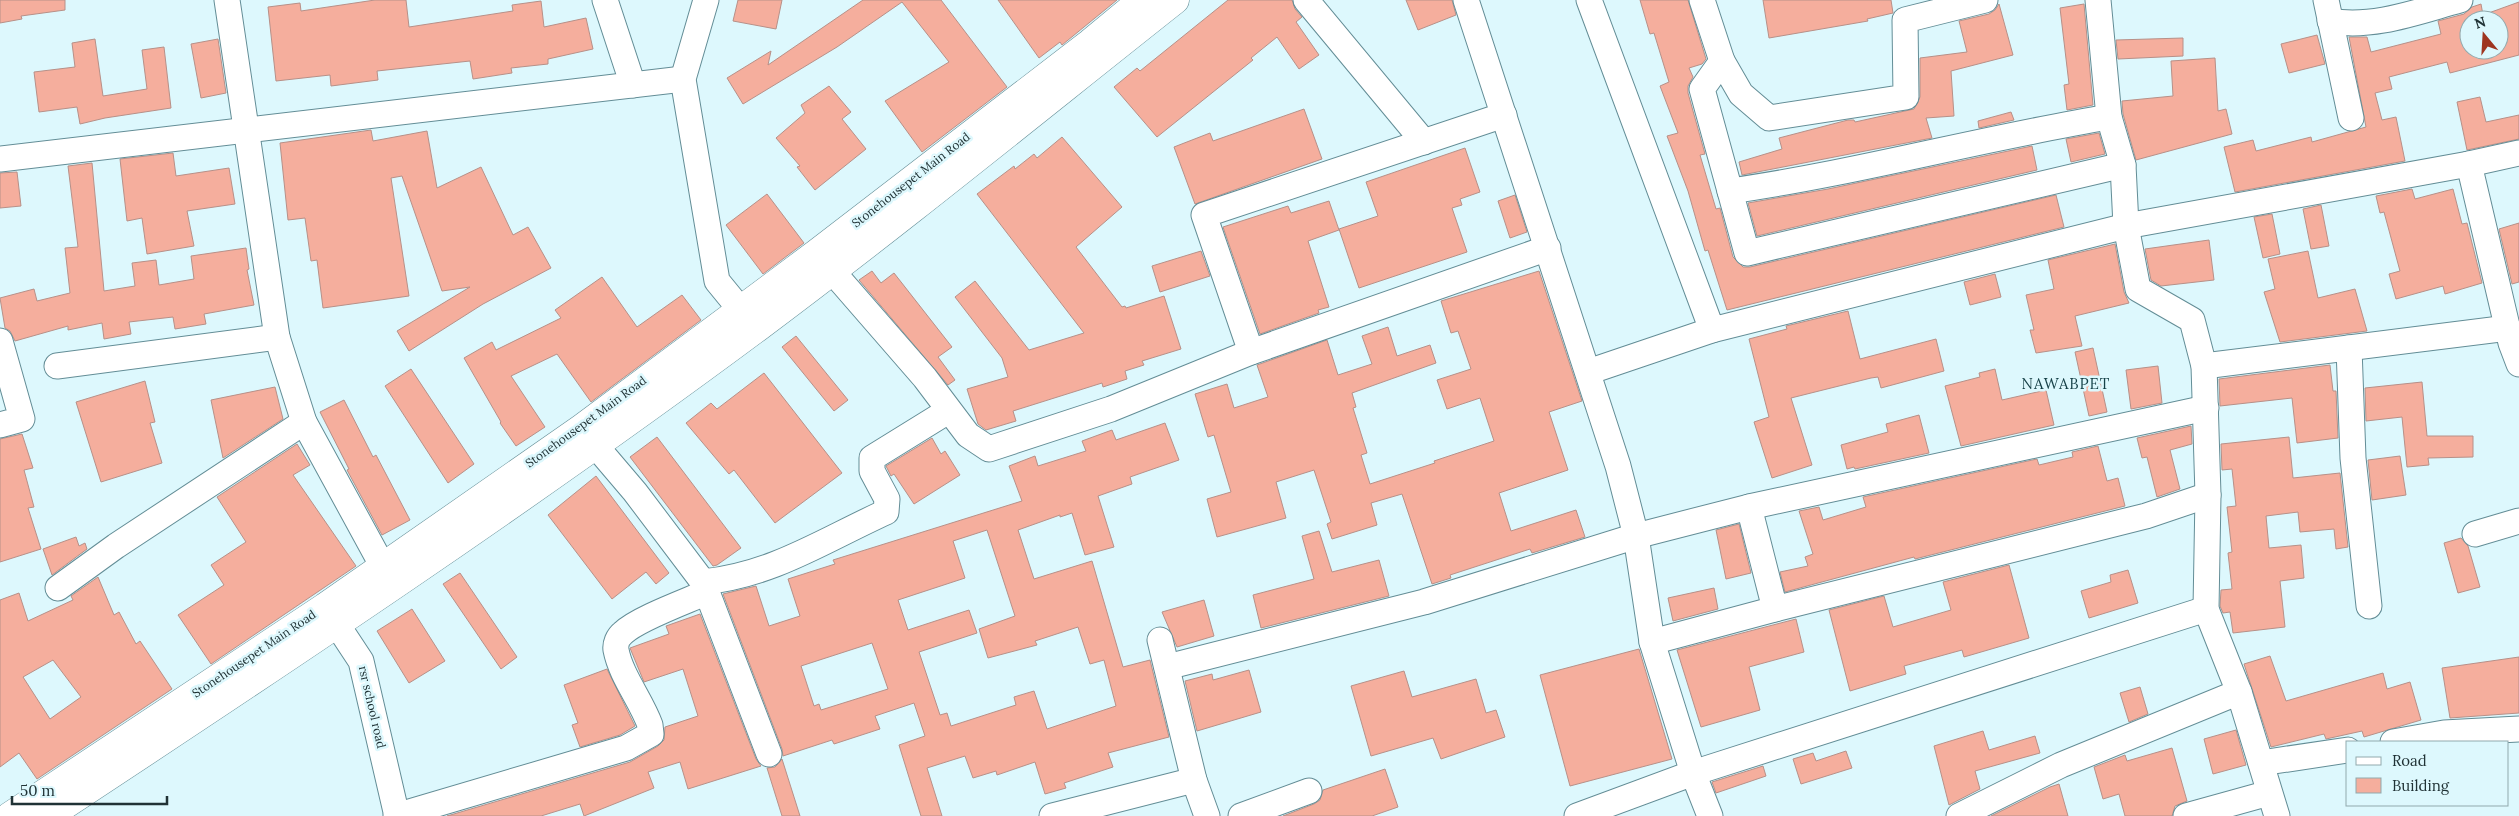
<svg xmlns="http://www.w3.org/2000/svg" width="2519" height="816" font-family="Lora,serif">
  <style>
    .building { fill: #f5ae9d; stroke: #b79088; fill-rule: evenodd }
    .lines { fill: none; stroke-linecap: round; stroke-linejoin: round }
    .minor-casing { stroke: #638d96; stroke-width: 27 }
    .major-casing { stroke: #638d96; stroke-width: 29 }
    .minor { stroke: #fff; stroke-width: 25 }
    .major { stroke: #fff; stroke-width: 28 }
    .labels { text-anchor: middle; stroke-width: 5; stroke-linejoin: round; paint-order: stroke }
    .street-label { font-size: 12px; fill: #203235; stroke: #ddf8fd }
    .quarter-label { font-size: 15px; letter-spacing: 1px; fill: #143f46; stroke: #ddf8fd }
  </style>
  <rect width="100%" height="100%" fill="#ddf8fd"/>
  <g class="building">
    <polygon points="0,0 65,0 65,10 21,16 22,19 0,23"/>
    <polygon points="375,0 406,0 409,27 513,11 512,5 541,1 544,27 586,18 593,49 548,59 548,64 511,68 512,73 473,79 470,61 377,71 378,80 331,86 330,75 276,81 268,7 300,3 301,11"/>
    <polygon points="738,0 782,0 776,29 733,21"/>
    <polygon points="863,0 941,0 1007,87 922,152 885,101 949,62 902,2 837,47 743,104 727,78 771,51 768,65"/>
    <polygon points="998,0 1117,0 1062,45 1060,42 1039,58"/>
    <polygon points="1228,0 1292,0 1295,9 1302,17 1296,22 1319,55 1299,69 1277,37 1251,58 1253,60 1157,137 1114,87 1137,68 1140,71"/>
    <polygon points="1406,0 1452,0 1456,15 1418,30"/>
    <polygon points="1640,0 1688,0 1706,59 1702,64 1689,68 1693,77 1688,86 1688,93 1705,154 1700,155 1716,209 1720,208 1733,257 1743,267 1750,267 2056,195 2064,227 1727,310 1708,250 1705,251 1688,191 1667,136 1678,133 1660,86 1669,82 1654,33 1650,34"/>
    <polygon points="1763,0 1891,0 1893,13 1867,19 1868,21 1769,38"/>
    <path d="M 2519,2 L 2519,55 L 2450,73 L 2447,62 L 2389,77 L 2392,89 L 2375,93 L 2382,120 L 2396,117 L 2405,161 L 2235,192 L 2224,147 L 2253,140 L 2256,151 L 2311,137 L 2312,142 L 2366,127 L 2349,37 L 2367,37 L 2371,52 L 2441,34 L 2438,21 L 2464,14 L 2472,7 L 2481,4 L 2483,15 ZM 2469,20 L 2499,20 L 2499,50 L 2469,50 Z"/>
    <polygon points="1999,4 2013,55 1951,71 1954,116 1926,118 1932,138 1742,175 1739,162 1782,149 1779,138 1848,120 1854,120 1855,122 1914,109 1920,97 1920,58 1967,52 1959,21 1989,14 1995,10"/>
    <polygon points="2084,4 2093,105 2067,110 2064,85 2069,84 2060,8"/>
    <polygon points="2317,35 2325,64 2289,73 2281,44"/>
    <polygon points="2183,38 2183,56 2118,59 2116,40"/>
    <polygon points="95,39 103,96 147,89 142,50 164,47 171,108 105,118 80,124 77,107 39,112 34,72 75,67 72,43"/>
    <polygon points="218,39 226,93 201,98 191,44"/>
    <polygon points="2215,58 2218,111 2226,109 2232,134 2136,160 2123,114 2122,101 2173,96 2171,61"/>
    <polygon points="829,86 851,112 842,119 866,149 815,190 797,167 800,166 776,138 805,113 801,105"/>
    <polygon points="2480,97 2486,122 2519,115 2519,139 2467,150 2457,102"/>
    <polygon points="1304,109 1322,159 1195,204 1174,147 1210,133 1213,141"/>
    <polygon points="2011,112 2014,120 1979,128 1978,121"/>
    <polygon points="371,130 373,141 427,131 437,188 481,167 513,235 528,227 551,268 483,304 409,351 397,331 470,287 442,291 402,176 391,178 409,296 323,308 317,260 311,261 305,218 288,220 280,143"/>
    <polygon points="2099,133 2105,154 2071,162 2066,139"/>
    <polygon points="1062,137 1122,207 1076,247 1122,307 1125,306 1126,308 1164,296 1181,349 1142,361 1144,365 1125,371 1127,379 1103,387 1102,383 1013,411 1016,421 986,430 978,424 967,389 1008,377 1002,358 955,297 975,281 1029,350 1084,333 977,194 1014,166 1015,169 1034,154 1037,158"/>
    <polygon points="2032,146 2037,170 1757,236 1748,203 1828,189"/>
    <polygon points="1465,148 1480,192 1460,199 1462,205 1452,208 1467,252 1359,288 1339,229 1378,216 1366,182"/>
    <polygon points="173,153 176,176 229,168 235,204 187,211 194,246 147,254 142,218 127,221 120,159"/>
    <polygon points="92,163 104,291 135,286 132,263 156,260 159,285 194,279 191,256 246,248 249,269 247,270 254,305 204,314 206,324 175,329 173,317 129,322 131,334 104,339 102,323 68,330 68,326 15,341 10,331 5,328 0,298 34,289 37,301 70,293 65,248 78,247 68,166"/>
    <polygon points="17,172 21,206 0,208 0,173"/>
    <polygon points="2412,189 2415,199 2453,189 2462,224 2467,223 2482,283 2445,294 2443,286 2396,299 2389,274 2400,271 2384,212 2380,213 2376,196"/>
    <polygon points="767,194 804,243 763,274 726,225"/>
    <polygon points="1515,195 1527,232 1510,238 1498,201"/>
    <polygon points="1329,201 1339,230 1308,241 1329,307 1318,310 1319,313 1260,334 1223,227 1288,206 1291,213"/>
    <polygon points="2321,205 2329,246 2311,249 2303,209"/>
    <polygon points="2272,214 2280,254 2263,258 2254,217"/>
    <polygon points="2519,223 2519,282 2512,284 2499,229"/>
    <polygon points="2209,240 2214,280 2161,286 2151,280 2145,249"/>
    <polygon points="2115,244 2124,292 2129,303 2075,316 2082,346 2036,353 2030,330 2034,330 2026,295 2054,289 2048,260"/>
    <polygon points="1201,251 1210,276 1160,292 1152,266"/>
    <polygon points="2308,251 2318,298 2355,289 2367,331 2280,342 2264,292 2275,289 2268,259"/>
    <polygon points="872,271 881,283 894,273 952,347 938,357 955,380 948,385 859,280"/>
    <polygon points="1539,271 1582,401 1549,412 1568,470 1499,493 1511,531 1576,510 1585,537 1532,553 1530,549 1450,575 1451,578 1432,584 1402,494 1371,503 1377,525 1332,539 1327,524 1331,522 1314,470 1276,482 1286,518 1217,537 1207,499 1231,492 1214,435 1208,437 1195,394 1227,384 1234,408 1268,397 1257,365 1327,340 1338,375 1372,364 1362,336 1388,327 1397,356 1430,345 1436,363 1352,393 1356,407 1353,408 1367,453 1361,455 1370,484 1435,463 1434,461 1494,441 1480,398 1447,409 1437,380 1471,369 1458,331 1451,333 1441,301"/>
    <polygon points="1995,274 2001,297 1970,305 1964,282"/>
    <polygon points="602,277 637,327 682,295 701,320 591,402 557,354 511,376 545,427 516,446 500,423 501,422 464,358 492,342 496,350 561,318 555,310"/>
    <polygon points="1848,311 1860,359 1936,339 1944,371 1881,388 1878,377 1871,378 1791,398 1812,465 1772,478 1754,422 1769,417 1749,339 1787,329 1786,326"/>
    <polygon points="796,336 848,400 834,411 782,347"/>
    <polygon points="2093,348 2107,412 2089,416 2075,352"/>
    <polygon points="2330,365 2333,391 2336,391 2338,438 2297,443 2292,398 2220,406 2219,379"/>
    <polygon points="2158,366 2162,403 2131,409 2126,370"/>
    <polygon points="411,369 474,464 448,483 385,386"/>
    <polygon points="1995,369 2002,400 2046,390 2054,425 1961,446 1945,386 1980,377 1979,373"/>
    <polygon points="764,373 842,473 775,523 734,470 729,474 686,423 711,403 717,409"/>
    <polygon points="145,381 155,422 150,423 162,463 101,482 76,402"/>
    <polygon points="2422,382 2427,436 2473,436 2473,457 2428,458 2429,465 2407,467 2402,417 2366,421 2365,388"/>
    <polygon points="275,387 283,419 223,458 211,400"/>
    <polygon points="344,400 373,457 376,455 410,520 382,535 347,470 349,469 320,412"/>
    <polygon points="1919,415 1929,453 1855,469 1854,467 1847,469 1841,445 1888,432 1886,424"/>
    <path d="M 1165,423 L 1179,460 L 1130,477 L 1132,484 L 1098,496 L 1114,547 L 1085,555 L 1072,513 L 1060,517 L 1060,515 L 1018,530 L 1034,579 L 1092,561 L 1123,667 L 1150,660 L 1169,737 L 1108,753 L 1113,767 L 1064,783 L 1066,788 L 1045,794 L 1035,762 L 997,775 L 996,771 L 973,778 L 965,756 L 927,768 L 942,816 L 921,816 L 899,745 L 925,736 L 914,703 L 875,716 L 880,729 L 834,744 L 832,740 L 783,756 L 782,749 L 723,594 L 756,586 L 769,626 L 800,616 L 788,579 L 835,564 L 833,560 L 1022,501 L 1009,466 L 1035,456 L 1038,466 L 1086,451 L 1082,441 L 1112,430 L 1116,440 ZM 987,530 L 1015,616 L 979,629 L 988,658 L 1037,645 L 1035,641 L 1078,627 L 1090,664 L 1104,660 L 1116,706 L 1047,729 L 1034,691 L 1014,697 L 1016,705 L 951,726 L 947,713 L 940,715 L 919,652 L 977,633 L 969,610 L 908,630 L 898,600 L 965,578 L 953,541 ZM 872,643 L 888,689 L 821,710 L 819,704 L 814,706 L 801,666 Z"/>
    <polygon points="2191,426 2192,444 2170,450 2180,489 2157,497 2147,457 2142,458 2137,438"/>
    <polygon points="22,434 33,468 24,470 34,507 28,508 41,549 0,562 0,439"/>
    <polygon points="657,437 741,548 717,565 713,566 630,457"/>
    <polygon points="2289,437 2293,478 2340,473 2348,547 2336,549 2334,529 2300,532 2298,512 2266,516 2269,548 2301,545 2304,578 2280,581 2285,627 2233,633 2230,612 2223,613 2220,606 2221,590 2232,589 2228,553 2232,552 2227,507 2236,506 2232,469 2222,470 2221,444"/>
    <polygon points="932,438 941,454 945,451 960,475 914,504 894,474 891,476 886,466"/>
    <polygon points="297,444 310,465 293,475 356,566 211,664 178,615 224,585 211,565 246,542 217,497"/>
    <polygon points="2098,446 2107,481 2118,478 2125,506 1915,559 1914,557 1785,592 1780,572 1808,566 1805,557 1813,554 1799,511 1819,507 1823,520 1866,507 1863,497 2037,459 2039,465 2073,457 2072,452"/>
    <polygon points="2400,456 2406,495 2372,500 2368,460"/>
    <polygon points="596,476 669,573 656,584 646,572 612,599 548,515"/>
    <polygon points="1739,524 1751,573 1726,579 1716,530"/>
    <polygon points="1319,531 1332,572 1379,560 1389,596 1261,628 1253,595 1314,579 1302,536"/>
    <polygon points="76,537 79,546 85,543 87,549 52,575 43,549"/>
    <polygon points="2461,538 2468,546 2480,587 2458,593 2444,543"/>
    <polygon points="2009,565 2029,638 1964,657 1962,650 1904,666 1906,674 1850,691 1829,610 1884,596 1893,627 1951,610 1943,582"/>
    <polygon points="2128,570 2138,603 2089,618 2081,591 2111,582 2110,575"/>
    <polygon points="460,573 517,657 501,669 443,584"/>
    <path d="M 98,577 L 114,615 L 119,612 L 136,644 L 140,641 L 172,689 L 37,779 L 19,753 L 0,767 L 0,600 L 19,593 L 28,621 L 73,600 L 71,596 ZM 53,660 L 81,697 L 50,719 L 23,677 Z"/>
    <polygon points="1714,588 1718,609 1673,621 1668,598"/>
    <polygon points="1204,600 1214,636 1177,647 1162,612"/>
    <polygon points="412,609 445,661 409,683 377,631"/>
    <polygon points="700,614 756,759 761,766 688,789 680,762 648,772 654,788 584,816 580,804 541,816 447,816 630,762 658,746 664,740 665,727 698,716 683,669 644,682 630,648 669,634 666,626"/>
    <polygon points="1796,619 1804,652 1749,667 1760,710 1701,727 1677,650"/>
    <polygon points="1639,649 1672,759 1570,786 1540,675"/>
    <polygon points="2270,656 2286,701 2383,673 2387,689 2410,682 2421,720 2364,737 2362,731 2326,739 2324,734 2271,747 2244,664"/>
    <polygon points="2519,657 2519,713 2450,718 2442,668"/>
    <polygon points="607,669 635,726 620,735 580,747 572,725 578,723 564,685"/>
    <polygon points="1249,670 1261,712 1197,731 1185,681 1212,674 1213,680"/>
    <polygon points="1404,671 1412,697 1476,679 1486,713 1496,710 1505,737 1441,759 1433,738 1371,756 1351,686"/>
    <polygon points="2140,687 2148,714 2129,722 2120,693"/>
    <polygon points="2236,730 2246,765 2213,774 2204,739"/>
    <polygon points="1983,731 1989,750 2035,736 2040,753 1975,771 1980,789 1949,805 1934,746"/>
    <polygon points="2172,748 2187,801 2175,806 2172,816 2125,816 2119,794 2103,799 2094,767 2125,755 2127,761"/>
    <polygon points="1846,751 1852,768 1801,784 1793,759 1813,753 1816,761"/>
    <polygon points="782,759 800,816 782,816 767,768 775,767"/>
    <polygon points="1763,766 1766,776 1716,793 1712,782"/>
    <polygon points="1385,769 1398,807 1372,816 1283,816 1314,804 1320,800 1323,790"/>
    <polygon points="2059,784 2068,816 1991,816 2050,787"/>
  </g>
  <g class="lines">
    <defs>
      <g id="minor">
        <polyline points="227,0 277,337 304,422 382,565 395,582"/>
        <polyline points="605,0 633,85"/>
        <polyline points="706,0 683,79 717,281 753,325"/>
        <polyline points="1306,0 1424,142"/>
        <polyline points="1466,0 1618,466 1636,536 1652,642 1693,773 1710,816"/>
        <polyline points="1589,0 1712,330 2126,226 2469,164 2519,153"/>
        <polyline points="1702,0 1722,61 1741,94 1769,118 1906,97 1905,20 1985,0"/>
        <polyline points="2098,0 2109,117 2123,165 2126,226 2138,289 2192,320 2204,366 2208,495 2206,609 2239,692 2277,816"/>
        <polyline points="2326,0 2351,118"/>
        <path d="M 2330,21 C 2373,29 2419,11 2460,0"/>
        <polyline points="1722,61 1702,89 1747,253 2123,165"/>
        <polyline points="0,159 683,79"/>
        <polyline points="2469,164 2511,343 2519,364"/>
        <path d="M 1730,191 C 1857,173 1982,138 2109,117"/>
        <polyline points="819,256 925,378 968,435 989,449 1111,409 1251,352 1548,248"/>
        <polyline points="0,341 22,419 0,425"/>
        <polyline points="2349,348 2353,458 2369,606"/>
        <polyline points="1251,352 1204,215 1504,115"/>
        <polyline points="57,366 277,337"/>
        <polyline points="2204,366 2508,328"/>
        <polyline points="1588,372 1712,330"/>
        <path d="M 595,445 L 635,492 L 703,582 C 773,575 824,540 886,512 L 887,499 L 872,471 L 872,458 L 948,411"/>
        <polyline points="1749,507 1775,609 2146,516 2208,495"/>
        <polyline points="2475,534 2519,521"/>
        <polyline points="58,588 116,546 304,422"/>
        <polyline points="707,592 769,754"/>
        <polyline points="326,608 361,661 397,816"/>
        <polyline points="1160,640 1194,780 1207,816"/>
        <polyline points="1652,642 1775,609"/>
        <polyline points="1167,667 1424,602 1636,536 1749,507 2206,408"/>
        <polyline points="2393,742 2444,733 2519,729"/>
        <polyline points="2261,763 2348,750"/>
        <path d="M 396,816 L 626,748 L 651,734 L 650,725 C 641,700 621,676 616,650 C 615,644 618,637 623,633 C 637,619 687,601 707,592 L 703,582"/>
        <polyline points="1052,816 1194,780"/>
        <polyline points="1241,816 1309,791"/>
        <polyline points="1577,816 1693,773 2206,609"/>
        <polyline points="1959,816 2061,765 2239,692"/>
        <polyline points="2186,816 2269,793"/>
      </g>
      <g id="major">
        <polyline points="10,816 325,607 582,428 817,253 1090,43 1142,0"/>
        <path d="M 48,816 C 288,658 527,499 757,328 C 899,222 1036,110 1175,0"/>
      </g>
    </defs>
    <use href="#minor" class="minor-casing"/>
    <use href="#major" class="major-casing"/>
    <use href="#minor" class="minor"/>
    <use href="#major" class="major"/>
  </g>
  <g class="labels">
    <g class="street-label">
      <text transform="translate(911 180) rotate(-38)" y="4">Stonehousepet Main Road</text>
      <text transform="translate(586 422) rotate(-36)" y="4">Stonehousepet Main Road</text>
      <text transform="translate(254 654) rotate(-34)" y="4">Stonehousepet Main Road</text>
      <text transform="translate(372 707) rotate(77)" y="4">rsr school road</text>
    </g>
    <g class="quarter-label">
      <text x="2066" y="389">NAWABPET</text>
    </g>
  </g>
  <rect x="2346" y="741" width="162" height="65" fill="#ddf8fd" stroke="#91a9ad"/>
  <rect x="2356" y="757" width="25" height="8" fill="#ffffff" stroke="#91a9ad"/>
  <text x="2392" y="766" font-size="15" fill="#203235">Road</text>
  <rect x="2356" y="778" width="25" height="15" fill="#f5ae9d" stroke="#91a9ad"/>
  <text x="2392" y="791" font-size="15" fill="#203235">Building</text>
  <g transform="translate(2484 35) rotate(342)"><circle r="24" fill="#ddf8fd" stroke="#91a9ad"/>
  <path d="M0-4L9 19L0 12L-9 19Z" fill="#9e3520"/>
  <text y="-8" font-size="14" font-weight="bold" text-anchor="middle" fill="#203235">N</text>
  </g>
  <path d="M12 796v8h155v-8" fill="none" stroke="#203235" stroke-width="2.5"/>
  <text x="20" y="796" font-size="15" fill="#203235" stroke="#ddf8fd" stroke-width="4" paint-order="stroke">50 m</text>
</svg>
